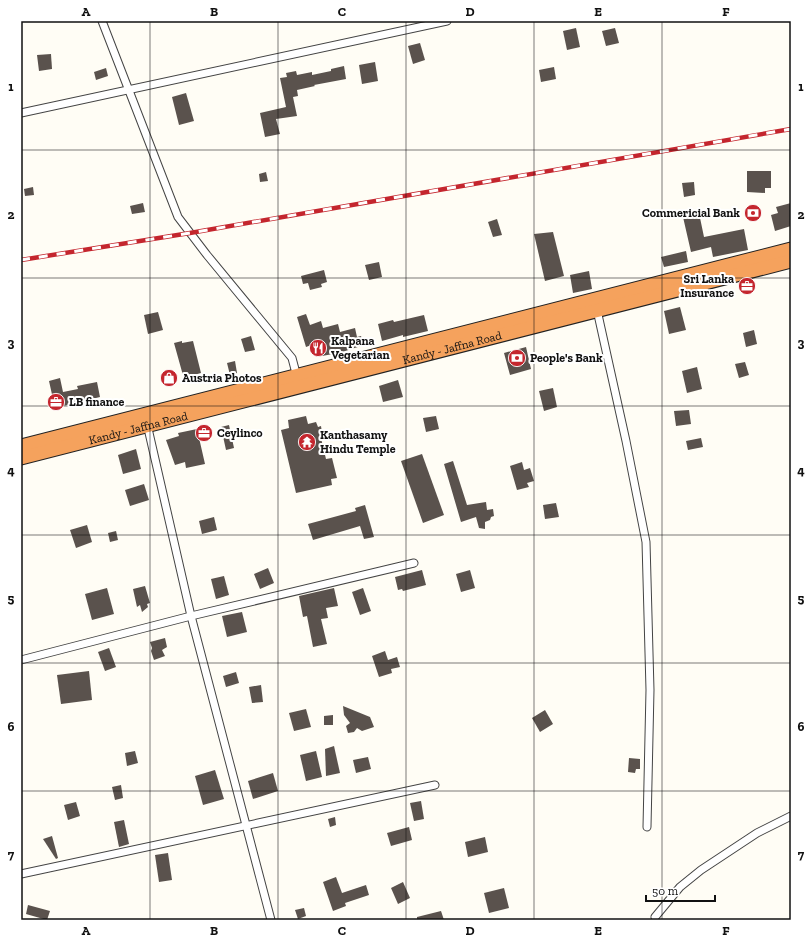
<svg xmlns="http://www.w3.org/2000/svg" width="812" height="941" font-family="'Zilla Slab',serif">
  <style>
    .building { fill: #5a524d }
    .lines { fill: none; stroke-linecap: round; stroke-linejoin: round }
    .street-casing { stroke: #444; stroke-width: 9 }
    .highway-casing { stroke: #222; stroke-width: 15 }
    .street { stroke: #fff; stroke-width: 7 }
    .highway { stroke: #f5a25d; stroke-width: 13 }
    .rail-casing { stroke: #c4262e; stroke-width: 4.5 }
    .rail { stroke: #fff; stroke-width: 3; stroke-dasharray: 9; stroke-linecap: butt }
    .grid { fill: none; stroke: #111; stroke-width: 1; stroke-opacity: 0.55 }
    .labels { text-anchor: middle; stroke-width: 4; stroke-linejoin: round; paint-order: stroke }
    .poi-label { font-size: 12px; font-weight: bold; fill: #111; stroke: #fff; text-anchor: start }
    .street-label { font-size: 12px; fill: #111; stroke: #fff }
    .neatline { fill: none; stroke: #111; stroke-width: 1.5 }
    .grid-label { font-size: 13px; text-anchor: middle; font-weight: bold; fill: #111 }
  </style>
  <rect width="100%" height="100%" fill="#fffdf5"/>
  <g class="building">
    <polygon points="576,28 580,47 567,50 563,31"/>
    <polygon points="615,28 619,43 606,46 602,31"/>
    <polygon points="420,43 425,60 413,64 408,46"/>
    <polygon points="51,54 52,69 39,71 37,55"/>
    <polygon points="375,62 378,81 362,84 359,65"/>
    <polygon points="344,66 346,79 314,85 315,86 297,90 298,96 293,97 297,116 276,119 280,134 265,137 260,113 286,107 280,78 287,77 286,73 296,71 297,75 312,72 312,75 331,71 331,69"/>
    <polygon points="554,67 556,79 541,82 539,70"/>
    <polygon points="106,68 108,76 96,80 94,72"/>
    <polygon points="186,93 194,121 179,125 172,97"/>
    <polygon points="747,171 771,171 771,188 765,188 765,193 747,192"/>
    <polygon points="266,172 268,181 260,182 259,174"/>
    <polygon points="694,182 695,195 684,197 682,183"/>
    <polygon points="33,187 34,195 25,196 24,189"/>
    <polygon points="143,203 145,212 132,214 130,206"/>
    <polygon points="791,203 791,226 775,231 771,215 778,213 776,207"/>
    <polygon points="699,213 704,237 744,229 748,250 713,257 711,247 691,252 683,217"/>
    <polygon points="497,219 502,235 493,237 488,222"/>
    <polygon points="553,232 564,276 545,281 534,234"/>
    <polygon points="686,251 688,262 664,267 661,257"/>
    <polygon points="379,262 382,277 369,280 365,265"/>
    <polygon points="324,270 327,282 321,284 322,287 310,290 308,283 303,284 301,276"/>
    <polygon points="589,271 592,289 573,293 570,275"/>
    <polygon points="680,307 686,330 669,334 664,311"/>
    <polygon points="158,312 163,330 148,334 144,315"/>
    <polygon points="306,314 310,325 321,321 323,328 338,324 340,332 355,328 357,337 361,336 364,345 339,353 316,357 314,344 306,347 297,317"/>
    <polygon points="424,315 428,331 403,337 403,335 382,341 378,324 393,320 394,322"/>
    <polygon points="754,330 757,344 746,347 743,333"/>
    <polygon points="251,336 255,350 245,352 241,339"/>
    <polygon points="182,341 182,343 193,341 201,373 190,376 191,378 184,379 174,343"/>
    <polygon points="526,347 531,369 510,375 504,353"/>
    <polygon points="235,361 237,373 230,375 227,363"/>
    <polygon points="745,362 749,375 739,378 735,364"/>
    <polygon points="697,367 702,389 687,393 682,371"/>
    <polygon points="60,378 63,392 78,389 77,386 97,382 100,397 55,408 49,381"/>
    <polygon points="398,380 403,397 383,402 379,386"/>
    <polygon points="553,388 557,407 544,411 539,391"/>
    <polygon points="689,410 691,424 676,426 674,411"/>
    <polygon points="306,416 308,424 316,422 318,427 321,426 322,433 320,434 326,459 332,458 337,478 331,479 332,485 296,493 281,430 289,428 288,420"/>
    <polygon points="436,416 439,429 426,432 423,418"/>
    <polygon points="229,425 234,448 226,450 221,427"/>
    <polygon points="197,429 205,464 186,468 185,462 175,465 166,440 179,436 178,433"/>
    <polygon points="701,438 703,447 688,450 686,441"/>
    <polygon points="136,449 141,469 123,474 118,455"/>
    <polygon points="422,454 444,515 423,523 401,461"/>
    <polygon points="453,461 467,505 486,502 487,510 493,509 494,516 491,517 490,520 485,522 485,529 479,528 476,517 461,522 444,464"/>
    <polygon points="522,462 524,470 530,468 534,481 527,483 529,487 517,490 510,466"/>
    <polygon points="144,484 149,500 130,506 125,490"/>
    <polygon points="556,503 559,517 545,519 543,505"/>
    <polygon points="365,505 374,537 364,539 360,526 313,540 308,524 356,511 355,508"/>
    <polygon points="214,517 217,530 202,534 199,521"/>
    <polygon points="87,525 92,542 76,548 70,530"/>
    <polygon points="116,531 118,540 110,542 108,533"/>
    <polygon points="268,568 274,583 260,589 254,574"/>
    <polygon points="422,570 426,585 403,591 402,589 398,590 395,577"/>
    <polygon points="470,570 475,588 461,592 456,574"/>
    <polygon points="224,576 229,595 216,599 211,579"/>
    <polygon points="145,586 150,603 147,604 148,607 142,612 140,605 137,607 133,589"/>
    <polygon points="107,588 114,614 92,620 85,594"/>
    <polygon points="334,588 338,606 326,608 328,618 321,619 327,644 313,647 307,616 303,617 299,596"/>
    <polygon points="363,588 371,611 360,615 352,592"/>
    <polygon points="242,612 247,632 227,637 222,616"/>
    <polygon points="165,638 167,647 162,650 165,656 154,660 151,651 152,648 150,642"/>
    <polygon points="109,648 116,667 105,671 98,652"/>
    <polygon points="385,651 388,660 397,657 400,667 391,669 392,673 379,677 372,656"/>
    <polygon points="89,671 92,700 61,704 57,675"/>
    <polygon points="236,672 239,683 226,687 223,676"/>
    <polygon points="261,685 263,702 252,703 249,687"/>
    <polygon points="343,706 370,717 374,727 362,731 357,728 354,732 348,733 346,726 350,723 344,715"/>
    <polygon points="306,709 311,727 294,731 289,713"/>
    <polygon points="545,710 553,724 540,732 532,718"/>
    <polygon points="333,715 333,725 324,725 324,716"/>
    <polygon points="334,746 340,773 326,776 325,749"/>
    <polygon points="135,751 138,763 127,766 125,753"/>
    <polygon points="316,751 322,777 306,781 300,755"/>
    <polygon points="368,757 371,769 356,773 353,760"/>
    <polygon points="629,758 640,759 640,769 636,769 635,773 628,772"/>
    <polygon points="215,770 224,799 203,805 195,776"/>
    <polygon points="273,773 278,791 253,799 248,781"/>
    <polygon points="121,785 123,798 115,800 112,787"/>
    <polygon points="421,801 424,819 414,821 410,803"/>
    <polygon points="76,802 80,816 68,820 64,805"/>
    <polygon points="335,817 336,825 330,827 328,819"/>
    <polygon points="124,820 129,844 119,847 114,822"/>
    <polygon points="409,827 412,840 391,846 387,833"/>
    <polygon points="52,836 58,858 56,859 43,839"/>
    <polygon points="485,837 488,852 468,857 465,842"/>
    <polygon points="168,853 172,880 159,882 155,855"/>
    <polygon points="336,877 342,893 366,885 369,895 345,903 346,906 333,911 323,882"/>
    <polygon points="403,882 410,898 398,904 391,888"/>
    <polygon points="504,888 509,908 489,913 484,893"/>
    <polygon points="28,905 50,911 47,920 26,914"/>
    <polygon points="304,908 306,916 298,919 295,910"/>
    <polygon points="441,911 444,920 417,920 417,917"/>
  </g>
  <g class="lines">
    <defs>
      <g id="street">
        <polyline points="102,21 178,217 207,255 292,358 297,377"/>
        <polyline points="21,113 447,21"/>
        <polyline points="597,310 626,441 646,542 650,690 647,827"/>
        <polyline points="147,424 191,616 271,920"/>
        <polyline points="21,660 191,616 414,563"/>
        <polyline points="21,874 435,785"/>
        <polyline points="655,917 680,887 701,870 757,833 791,816"/>
      </g>
      <g id="highway">
        <polyline points="21,446 791,249"/>
        <path id="s1" d="M 21,458 L 791,261"/>
      </g>
    </defs>
    <use href="#street" class="street-casing"/>
    <use href="#highway" class="highway-casing"/>
    <use href="#street" class="street"/>
    <use href="#highway" class="highway"/>
    <defs>
      <polyline id="rail" points="21,260 190,233 791,129"/>
    </defs>
    <use href="#rail" class="rail-casing"/>
    <use href="#rail" class="rail"/>
  </g>
  <path class="grid" d="M 150,21 L 150,920M 278,21 L 278,920M 406,21 L 406,920M 534,21 L 534,920M 662,21 L 662,920M 21,150 L 791,150M 21,278 L 791,278M 21,406 L 791,406M 21,535 L 791,535M 21,663 L 791,663M 21,791 L 791,791"/>
  <defs>
    <symbol id="bank-disc" viewBox="-11 -11 22 22"><circle r="9.5" fill="#c4262e" stroke="#fff"/><path d="M-6-4H6V4H-6ZM0-2.3a2.3 2.3 0 1 0 0 4.6a2.3 2.3 0 1 0 0-4.6Z" fill="#fff"/></symbol>
    <symbol id="office-disc" viewBox="-11 -11 22 22"><circle r="9.5" fill="#c4262e" stroke="#fff"/><path d="M-6-3h4V-5.5h4V-3h4V5H-6ZM-1-4.5V-3h2v-1.5ZM-6 0V1H6V0Z" fill="#fff"/></symbol>
    <symbol id="restaurant-disc" viewBox="-11 -11 22 22"><circle r="9.5" fill="#c4262e" stroke="#fff"/><path d="M-5-6h1v4h1v-4h1v4h1v-4h1v5L-1.5 .5V6h-2V.5L-5-1ZM5-6V6H3V1.5H1.5Q1.5-4 5-6Z" fill="#fff"/></symbol>
    <symbol id="shop-disc" viewBox="-11 -11 22 22"><circle r="9.5" fill="#c4262e" stroke="#fff"/><path d="M-5-2.5h2.3a2.7 3.5 0 0 1 5.4 0H5L5.5 6h-11ZM-1.5-2.5h3a1.5 2.3 0 0 0-3 0Z" fill="#fff"/></symbol>
    <symbol id="temple-disc" viewBox="-11 -11 22 22"><circle r="9.5" fill="#c4262e" stroke="#fff"/><path d="M0-6L5-2H3V0L6.5 2.5H4V6H1.5V3h-3V6H-4V2.5H-6.5L-3 0V-2H-5Z" fill="#fff"/></symbol>
  </defs>
  <g fill-rule="evenodd">
    <use href="#bank-disc" x="743" y="203" width="20" height="20"/>
    <use href="#office-disc" x="737" y="276" width="20" height="20"/>
    <use href="#restaurant-disc" x="308" y="338" width="20" height="20"/>
    <use href="#bank-disc" x="507" y="348" width="20" height="20"/>
    <use href="#shop-disc" x="159" y="368" width="20" height="20"/>
    <use href="#office-disc" x="46" y="392" width="20" height="20"/>
    <use href="#office-disc" x="194" y="423" width="20" height="20"/>
    <use href="#temple-disc" x="297" y="432" width="20" height="20"/>
  </g>
  <g class="labels">
    <g class="poi-label">
      <text x="740" y="217" text-anchor="end">Commericial Bank</text>
      <text x="734" y="283" text-anchor="end">Sri Lanka<tspan x="734" dy="14">Insurance</tspan></text>
      <text x="331" y="345">Kalpana<tspan x="331" dy="14">Vegetarian</tspan></text>
      <text x="530" y="362">People's Bank</text>
      <text x="182" y="382">Austria Photos</text>
      <text x="69" y="406">LB finance</text>
      <text x="217" y="437">Ceylinco</text>
      <text x="320" y="439">Kanthasamy<tspan x="320" dy="14">Hindu Temple</tspan></text>
    </g>
    <g class="street-label">
      <text dy="4" stroke="none"><textPath href="#s1" startOffset="445">Kandy - Jaffna Road</textPath></text>
      <text dy="4" stroke="none"><textPath href="#s1" startOffset="121">Kandy - Jaffna Road</textPath></text>
    </g>
  </g>
  <rect width="812" height="941" fill="none" stroke="#ffffff" stroke-width="44"/>
  <path d="M646 895v6h69v-6" fill="none" stroke="#111111" stroke-width="2"/>
  <text x="652" y="895" font-size="12" fill="#111111" stroke="#ffffff" stroke-width="3" paint-order="stroke">50 m</text>
  <rect x="22" y="22" width="768" height="897" class="neatline"/>
  <g class="grid-label">
    <text x="86" y="16">A</text>
    <text x="214" y="16">B</text>
    <text x="342" y="16">C</text>
    <text x="470" y="16">D</text>
    <text x="598" y="16">E</text>
    <text x="726" y="16">F</text>
    <text x="11" y="91">1</text>
    <text x="801" y="91">1</text>
    <text x="11" y="219">2</text>
    <text x="801" y="219">2</text>
    <text x="11" y="347">3</text>
    <text x="801" y="347">3</text>
    <text x="11" y="475">4</text>
    <text x="801" y="475">4</text>
    <text x="11" y="603">5</text>
    <text x="801" y="603">5</text>
    <text x="11" y="731">6</text>
    <text x="801" y="731">6</text>
    <text x="11" y="859">7</text>
    <text x="801" y="859">7</text>
    <text x="86" y="935">A</text>
    <text x="214" y="935">B</text>
    <text x="342" y="935">C</text>
    <text x="470" y="935">D</text>
    <text x="598" y="935">E</text>
    <text x="726" y="935">F</text>
  </g>
</svg>
